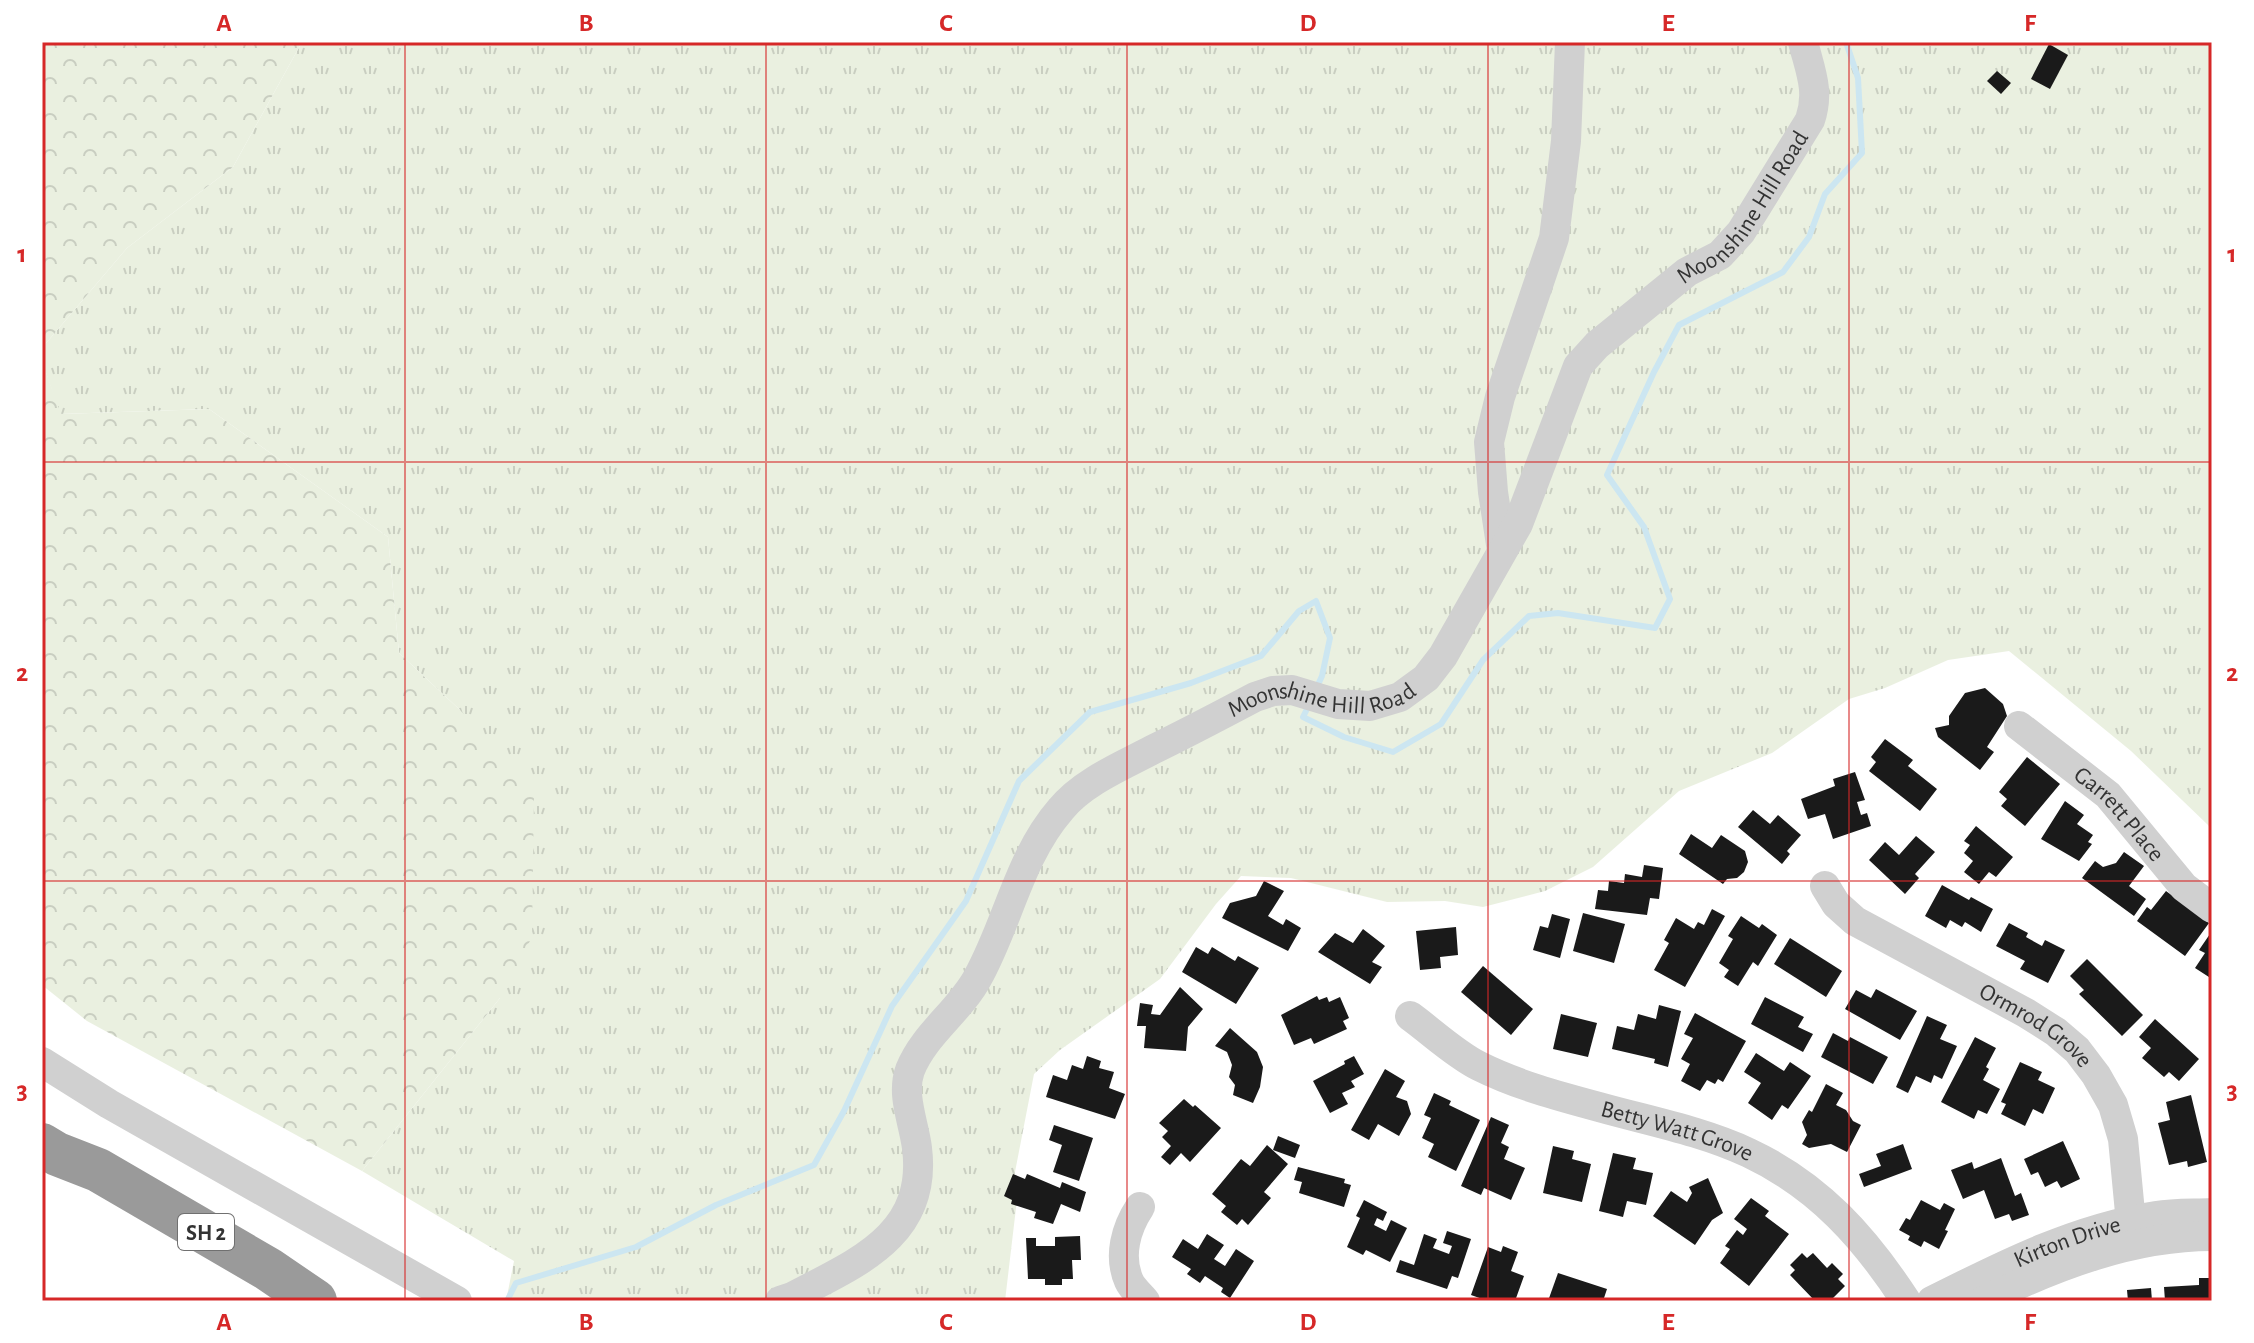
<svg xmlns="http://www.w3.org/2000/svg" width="2254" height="1343" font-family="'Alegreya Sans',sans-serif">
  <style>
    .grass { fill: url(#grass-tufts) }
    .forest { fill: url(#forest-crowns) }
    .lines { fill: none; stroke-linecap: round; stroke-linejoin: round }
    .stream { stroke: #cce6f1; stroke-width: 6 }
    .building { fill: #1a1a1a }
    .minor { stroke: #d0d0d0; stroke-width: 30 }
    .highway { stroke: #9a9a9a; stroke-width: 44 }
    .grid { fill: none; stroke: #d62828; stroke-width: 2; stroke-opacity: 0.55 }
    .labels { text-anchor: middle; stroke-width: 8; stroke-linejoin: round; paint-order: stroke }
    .shield { fill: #fff; stroke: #707070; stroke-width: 2 }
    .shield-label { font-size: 22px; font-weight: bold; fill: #333 }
    .street-label { font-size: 24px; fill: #333; stroke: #fff }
    .neatline { fill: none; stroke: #d62828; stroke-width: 3 }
    .grid-label { font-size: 26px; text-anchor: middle; font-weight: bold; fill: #d62828 }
  </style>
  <defs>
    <pattern id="grass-tufts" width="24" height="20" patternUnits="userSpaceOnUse" patternTransform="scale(2)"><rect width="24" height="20" fill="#eaf0e0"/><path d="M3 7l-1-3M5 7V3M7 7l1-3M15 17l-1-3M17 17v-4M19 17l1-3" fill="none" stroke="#c9cec1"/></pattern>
    <pattern id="forest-crowns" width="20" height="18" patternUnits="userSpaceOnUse" patternTransform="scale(2)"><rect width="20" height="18" fill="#eaf0e0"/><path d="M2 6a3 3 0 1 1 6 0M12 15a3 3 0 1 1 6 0" fill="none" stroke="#c9cec1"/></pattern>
  </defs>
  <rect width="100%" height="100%" fill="#fff"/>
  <polygon class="grass" points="302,42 2212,42 2212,832 2208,825 2131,751 2009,651 1948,660 1885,688 1849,699 1772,753 1679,791 1593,867 1545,891 1483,907 1445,901 1387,902 1291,878 1241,876 1216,904 1160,979 1060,1050 1034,1074 1015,1172 1016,1208 1005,1301 506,1301 514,1261 362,1171 500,998 460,710 399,653 388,537 209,409 60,414 42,361 42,348 127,248 233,167"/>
  <g class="forest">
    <polygon points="42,42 302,42 233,167 127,248 42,348"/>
    <polygon points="42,361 61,414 209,409 388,537 399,653 460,710 534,792 532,937 500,998 362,1171 87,1021 42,985"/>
  </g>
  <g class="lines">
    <g class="stream">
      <polyline points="1310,703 1303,717 1344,737 1393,752 1441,724 1483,660 1529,616 1558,613 1655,628 1670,599 1644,527 1607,475 1654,372 1679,325 1783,272 1809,237 1825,194 1862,153 1858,78 1846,42"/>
      <polyline points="507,1301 516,1283 636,1247 716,1205 814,1165 844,1111 892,1006 966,901 1019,781 1090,712 1191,683 1261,656 1299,611 1316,601 1330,638 1322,676 1316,689"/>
    </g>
  </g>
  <g class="building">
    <polygon points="2049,44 2068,55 2050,89 2031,79"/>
    <polygon points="1997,71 2011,83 2001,94 1987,81"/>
    <polygon points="1985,688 2003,704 2007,716 1987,747 1994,752 1980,770 1938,737 1935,728 1949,725 1949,716 1965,693"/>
    <polygon points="1885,739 1913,760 1908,766 1937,789 1920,811 1869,771 1876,762 1871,757"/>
    <polygon points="2027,757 2060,784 2025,826 2001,806 2007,799 1999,792"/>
    <polygon points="1855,772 1865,800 1857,802 1861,815 1867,813 1871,826 1833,839 1825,814 1808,819 1801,799 1835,786 1833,779"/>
    <polygon points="2065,801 2084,815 2077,824 2093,835 2088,842 2092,844 2079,861 2041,839"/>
    <polygon points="1753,810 1770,824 1778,815 1801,835 1787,851 1790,854 1782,864 1738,827"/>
    <polygon points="1976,826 2013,857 1996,877 1989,872 1979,884 1964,872 1973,861 1964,853 1970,845 1964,841"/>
    <polygon points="1691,834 1712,848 1721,835 1745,851 1748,862 1744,872 1737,878 1727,879 1723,884 1679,854"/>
    <polygon points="1916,836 1935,852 1915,874 1919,878 1905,894 1869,860 1885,842 1899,855"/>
    <polygon points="2124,852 2144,866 2129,886 2146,899 2134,916 2082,878 2095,861 2103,867 2116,863"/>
    <polygon points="1644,865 1663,868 1659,899 1650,898 1647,915 1595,909 1598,890 1608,891 1609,881 1624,883 1625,874 1642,877"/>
    <polygon points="1264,881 1284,891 1268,916 1283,925 1286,919 1301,928 1288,951 1222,918 1230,903 1256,896"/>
    <polygon points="1942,885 1969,900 1971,897 1993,909 1981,932 1965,922 1962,927 1950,920 1946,928 1925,916"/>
    <polygon points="2166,891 2209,923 2185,956 2137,921 2147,907 2151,910"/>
    <polygon points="1712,909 1725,916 1685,987 1654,970 1669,943 1664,940 1676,918 1694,929 1698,922 1704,925"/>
    <polygon points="1583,913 1625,924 1614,963 1573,951"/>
    <polygon points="1552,914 1570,919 1560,958 1533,950 1540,926 1548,928"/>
    <polygon points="1741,916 1759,928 1762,924 1777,935 1758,966 1753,962 1738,986 1724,977 1729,970 1719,963 1733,939 1728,936"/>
    <polygon points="2009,923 2028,933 2026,937 2042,946 2045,940 2065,950 2048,983 2020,969 2025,961 1996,946"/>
    <polygon points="1456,927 1458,955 1440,957 1441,968 1420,970 1416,931"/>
    <polygon points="1363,929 1385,946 1372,962 1382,967 1370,984 1318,952 1335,933 1353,943"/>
    <polygon points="2212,931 2212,979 2195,968 2205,953 2199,950"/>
    <polygon points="1790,938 1842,971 1826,997 1774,964"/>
    <polygon points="1196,947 1208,954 1212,947 1235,961 1238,956 1259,968 1236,1004 1182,972"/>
    <polygon points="2087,959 2143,1015 2122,1036 2079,994 2084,990 2070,976"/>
    <polygon points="1483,966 1533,1009 1511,1035 1461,992"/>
    <polygon points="1180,987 1203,1009 1188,1027 1186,1051 1144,1048 1146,1026 1137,1026 1140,1003 1153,1005 1151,1014 1160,1015"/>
    <polygon points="1876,989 1917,1011 1900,1040 1845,1009 1856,990 1871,998"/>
    <polygon points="1317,996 1319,1000 1327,997 1329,1002 1340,997 1349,1018 1343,1021 1347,1029 1314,1044 1311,1038 1294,1045 1281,1015"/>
    <polygon points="1765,997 1804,1017 1798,1027 1813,1034 1803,1052 1751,1024"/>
    <polygon points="1659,1005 1681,1011 1668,1067 1654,1063 1655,1059 1612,1049 1617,1026 1634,1030 1638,1014 1656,1019"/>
    <polygon points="1695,1013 1746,1041 1723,1082 1718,1079 1715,1084 1707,1080 1700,1091 1681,1081 1690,1064 1681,1059 1693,1038 1684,1034"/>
    <polygon points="1561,1014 1597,1023 1588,1057 1553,1049"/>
    <polygon points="1927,1016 1947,1025 1940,1039 1957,1046 1942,1079 1934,1075 1931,1083 1916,1076 1908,1093 1896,1087"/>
    <polygon points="2155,1019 2199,1059 2179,1081 2169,1072 2164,1077 2142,1058 2151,1048 2139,1037"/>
    <polygon points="1230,1028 1257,1052 1263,1067 1260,1087 1253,1103 1233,1095 1235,1085 1229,1077 1232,1065 1227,1052 1215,1046"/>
    <polygon points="1833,1033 1848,1041 1850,1037 1888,1057 1873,1084 1821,1057"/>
    <polygon points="1975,1037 1996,1048 1986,1067 1989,1069 1983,1080 2000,1089 1987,1114 1978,1110 1974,1119 1941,1102"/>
    <polygon points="1756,1053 1784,1071 1790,1062 1811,1076 1788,1109 1782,1105 1772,1120 1748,1103 1761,1083 1744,1072"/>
    <polygon points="1087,1056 1101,1061 1099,1068 1114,1072 1109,1088 1125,1094 1115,1119 1046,1097 1053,1075 1067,1080 1072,1065 1083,1069"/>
    <polygon points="1354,1056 1364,1074 1351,1081 1355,1087 1342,1093 1348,1104 1330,1113 1313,1081 1345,1064 1344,1061"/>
    <polygon points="2020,1062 2042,1072 2038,1080 2055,1088 2043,1114 2033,1109 2025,1126 2001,1114 2006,1104 2001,1102"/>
    <polygon points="1385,1069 1405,1081 1396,1097 1407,1101 1411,1114 1399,1136 1378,1124 1369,1140 1351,1130"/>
    <polygon points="1826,1084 1843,1093 1836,1105 1846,1110 1853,1121 1861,1125 1847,1152 1831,1144 1809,1148 1802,1144 1807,1135 1802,1122 1809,1110 1812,1112"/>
    <polygon points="1434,1093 1451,1101 1449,1105 1480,1120 1456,1171 1428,1157 1434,1144 1422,1138 1431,1118 1424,1115"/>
    <polygon points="2191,1095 2207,1162 2188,1167 2187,1161 2169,1165 2158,1123 2170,1120 2166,1102"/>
    <polygon points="1184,1099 1193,1107 1195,1105 1221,1128 1190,1162 1181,1153 1170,1165 1161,1157 1171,1146 1162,1137 1168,1131 1159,1123"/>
    <polygon points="1491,1117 1509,1125 1501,1143 1509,1147 1504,1159 1525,1168 1511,1200 1484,1188 1481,1195 1461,1186"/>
    <polygon points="1054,1125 1093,1138 1079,1181 1053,1172 1062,1145 1049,1140"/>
    <polygon points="1278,1136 1300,1145 1295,1158 1273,1150"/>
    <polygon points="2063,1141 2080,1179 2061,1188 2057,1181 2045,1187 2038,1172 2031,1175 2024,1159"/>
    <polygon points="1903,1144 1912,1169 1864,1187 1859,1174 1881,1166 1876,1154"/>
    <polygon points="1267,1145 1288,1164 1264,1192 1271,1198 1248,1225 1242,1219 1237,1225 1221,1212 1226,1206 1212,1194 1241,1159 1250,1166"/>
    <polygon points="1553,1146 1574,1151 1572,1159 1591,1164 1582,1202 1543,1193"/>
    <polygon points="1613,1153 1636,1158 1633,1169 1653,1173 1646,1205 1627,1201 1623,1217 1599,1211"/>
    <polygon points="2001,1158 2015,1196 2021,1193 2029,1215 2012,1221 2009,1214 1995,1219 1984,1190 1963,1199 1951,1170 1972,1162 1974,1169"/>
    <polygon points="1298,1167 1345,1179 1344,1183 1351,1185 1344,1207 1299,1193 1302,1182 1294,1180"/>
    <polygon points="1013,1174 1025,1179 1027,1174 1060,1188 1062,1182 1086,1192 1080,1212 1061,1204 1053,1224 1034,1218 1036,1212 1011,1204 1012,1200 1004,1196"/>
    <polygon points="1708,1178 1723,1213 1712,1220 1695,1245 1653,1216 1671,1191 1687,1202 1692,1193 1689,1187"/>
    <polygon points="1751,1198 1769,1211 1765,1216 1789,1234 1749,1286 1720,1263 1730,1249 1725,1246 1737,1230 1743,1235 1747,1229 1734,1219"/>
    <polygon points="1364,1200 1387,1212 1383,1221 1377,1218 1374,1225 1386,1231 1391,1220 1407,1228 1390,1262 1366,1250 1363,1255 1347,1247 1360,1218 1356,1216"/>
    <polygon points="1921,1200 1940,1210 1944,1203 1955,1209 1945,1230 1948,1231 1939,1249 1924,1241 1921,1247 1908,1240 1910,1236 1899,1230 1906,1218 1910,1220"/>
    <polygon points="1447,1231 1471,1239 1458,1278 1452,1276 1447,1289 1396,1272 1400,1260 1414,1265 1424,1234 1437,1239 1433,1248 1449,1254 1452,1246 1443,1243"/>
    <polygon points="1207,1234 1224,1245 1214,1259 1225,1266 1236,1249 1254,1261 1230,1298 1221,1292 1223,1288 1205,1276 1200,1283 1187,1274 1191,1269 1172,1257 1183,1239 1198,1249"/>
    <polygon points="1080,1236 1081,1260 1072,1260 1073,1279 1062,1279 1062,1285 1045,1285 1045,1279 1028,1279 1026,1238 1036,1238 1036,1246 1055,1246 1055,1237"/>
    <polygon points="1503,1246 1518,1252 1511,1271 1524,1276 1515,1301 1488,1301 1471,1295 1488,1247 1501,1252"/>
    <polygon points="1802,1253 1807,1258 1813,1253 1827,1268 1832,1263 1843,1274 1838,1279 1845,1286 1830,1301 1815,1301 1790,1275 1795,1270 1790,1265"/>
    <polygon points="1558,1273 1607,1289 1603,1301 1548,1301"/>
    <polygon points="2199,1278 2212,1278 2212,1301 2165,1301 2164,1287 2199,1285"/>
    <polygon points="2151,1288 2152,1301 2128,1301 2127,1290"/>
  </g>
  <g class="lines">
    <g class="minor">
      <polyline points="1502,551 1493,492 1489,442 1500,397 1554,238 1566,141 1570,42"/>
      <path id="s1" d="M 2019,726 L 2108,795 L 2184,887 L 2212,908"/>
      <path id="s2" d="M 1825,886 L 1836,904 L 1855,921 L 2026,1013 L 2056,1032 L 2077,1050 L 2096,1075 L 2113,1105 L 2123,1139 L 2133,1244"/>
      <path id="s3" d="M 1410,1016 C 1432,1032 1455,1054 1479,1066 C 1517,1085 1558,1096 1599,1107 C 1649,1121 1702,1131 1749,1153 C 1819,1186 1865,1238 1906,1301"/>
      <polyline points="42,1062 109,1104 457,1301"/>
      <path d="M 1140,1207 C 1126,1228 1118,1256 1129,1281 C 1132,1288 1140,1295 1145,1301"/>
      <path id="s4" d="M 780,1301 L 792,1297 C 856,1263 928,1236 917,1148 C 914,1123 901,1095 910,1070 C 924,1034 960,1011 978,977 C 1008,923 1019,857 1061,809 C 1083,782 1122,766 1152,750 C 1187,733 1221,715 1255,697 L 1273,691 L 1292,690 L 1338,704 L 1370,706 L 1400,697 L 1426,678 L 1443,656 L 1518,524 L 1578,366 L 1597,345 L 1687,272 L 1720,255 L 1741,232 L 1810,120 C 1820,91 1810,70 1803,42"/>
      <path id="s5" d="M 1932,1301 C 2003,1265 2077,1228 2156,1216 C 2175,1213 2194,1214 2212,1213"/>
      <path d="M 1983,1301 C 2055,1266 2132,1236 2212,1236"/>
    </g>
    <polyline class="highway" points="42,1145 57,1154 98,1170 268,1269 315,1301"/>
  </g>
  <path class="grid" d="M 405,42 L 405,1301M 766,42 L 766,1301M 1127,42 L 1127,1301M 1488,42 L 1488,1301M 1849,42 L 1849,1301M 42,462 L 2212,462M 42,881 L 2212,881"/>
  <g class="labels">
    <rect class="shield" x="178" y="1214" width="56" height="36" rx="6"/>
    <g class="shield-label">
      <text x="206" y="1240">SH 2</text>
    </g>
    <g class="street-label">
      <text dy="8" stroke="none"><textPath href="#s4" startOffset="1594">Moonshine Hill Road</textPath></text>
      <text dy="8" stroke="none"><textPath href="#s4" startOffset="900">Moonshine Hill Road</textPath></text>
      <text dy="8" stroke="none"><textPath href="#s1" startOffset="134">Garrett Place</textPath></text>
      <text dy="8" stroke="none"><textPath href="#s2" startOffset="256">Ormrod Grove</textPath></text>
      <text dy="8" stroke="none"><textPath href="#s3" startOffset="294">Betty Watt Grove</textPath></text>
      <text dy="8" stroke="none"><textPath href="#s5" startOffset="148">Kirton Drive</textPath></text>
    </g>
  </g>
  <rect width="2254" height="1343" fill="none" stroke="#ffffff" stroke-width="88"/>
  <rect x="44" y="44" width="2166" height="1255" class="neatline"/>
  <g class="grid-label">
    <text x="224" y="31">A</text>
    <text x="586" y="31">B</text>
    <text x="946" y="31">C</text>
    <text x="1308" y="31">D</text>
    <text x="1668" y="31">E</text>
    <text x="2030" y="31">F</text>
    <text x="22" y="262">1</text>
    <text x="2232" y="262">1</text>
    <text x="22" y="681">2</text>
    <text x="2232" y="681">2</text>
    <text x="22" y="1099">3</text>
    <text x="2232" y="1099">3</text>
    <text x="224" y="1330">A</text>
    <text x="586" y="1330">B</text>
    <text x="946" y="1330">C</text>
    <text x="1308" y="1330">D</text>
    <text x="1668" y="1330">E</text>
    <text x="2030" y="1330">F</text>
  </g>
</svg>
